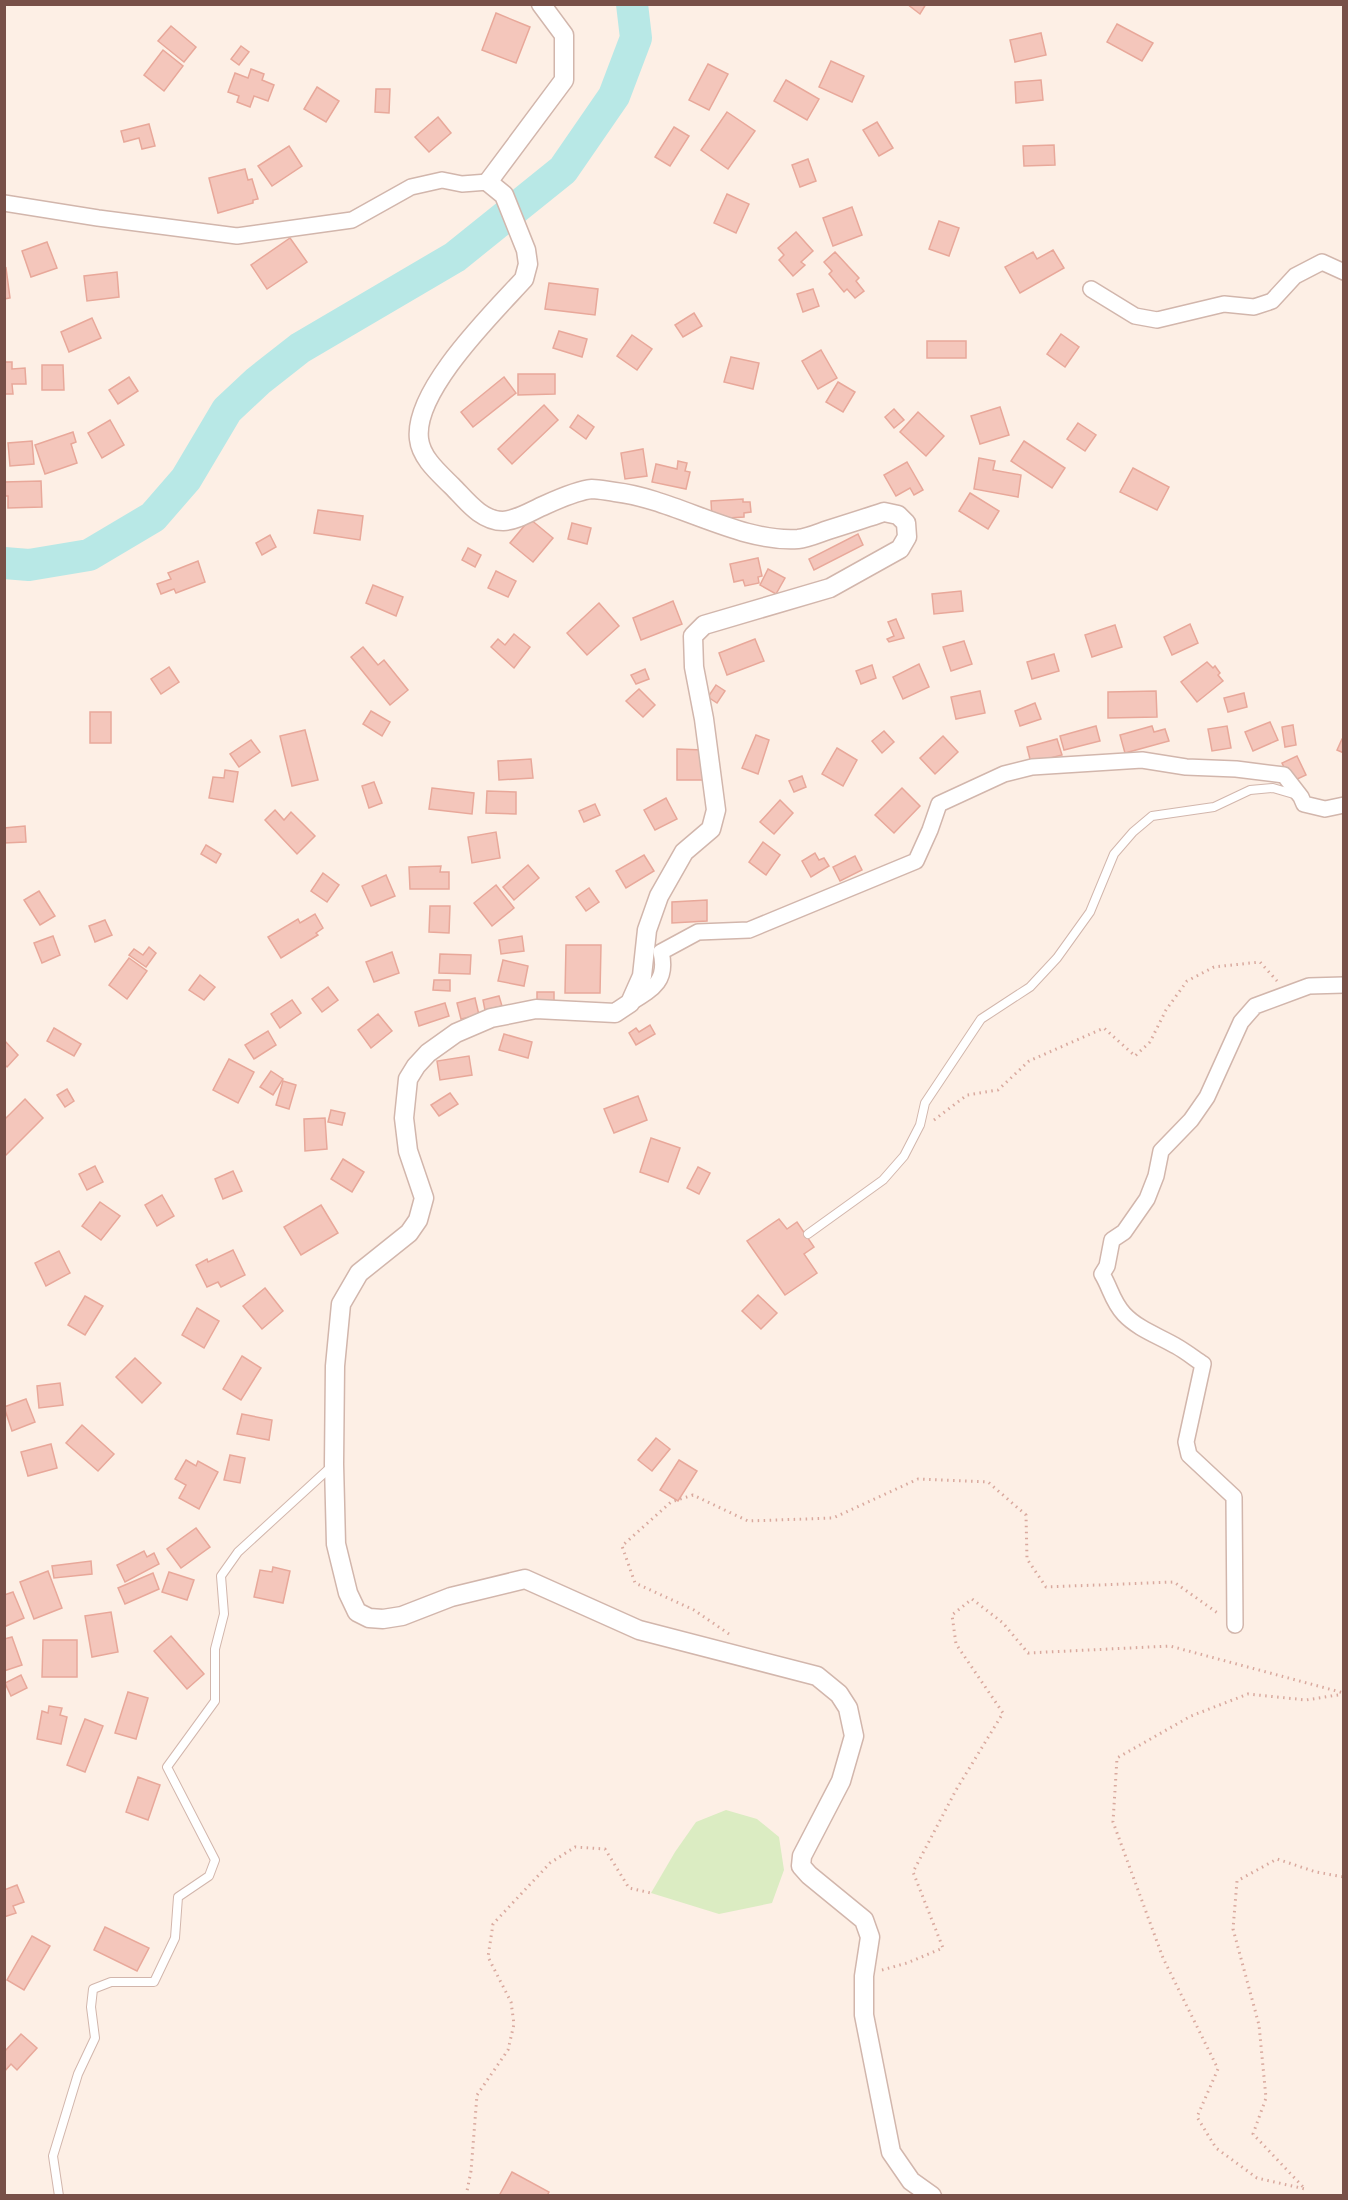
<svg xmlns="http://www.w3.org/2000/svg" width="1348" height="2200" font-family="Roboto,sans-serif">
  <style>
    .green { fill: #dbecc2 }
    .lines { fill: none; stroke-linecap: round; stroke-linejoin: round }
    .river { stroke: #b8e8e6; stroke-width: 32 }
    .building { fill: #f4c6bb; stroke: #e8a89a; stroke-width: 1.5 }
    .service-casing { stroke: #d2b6ac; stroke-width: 10 }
    .minor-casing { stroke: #d2b6ac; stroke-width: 18 }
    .tertiary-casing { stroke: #d2b6ac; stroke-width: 21 }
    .path { stroke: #d9a99e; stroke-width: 3; stroke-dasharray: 1.5 4.5; stroke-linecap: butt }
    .service { stroke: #fff; stroke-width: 8 }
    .minor { stroke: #fff; stroke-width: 15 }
    .tertiary { stroke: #fff; stroke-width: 18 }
  </style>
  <rect width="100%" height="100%" fill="#fdefe5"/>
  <polygon class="green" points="726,1810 757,1819 779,1837 784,1870 772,1903 719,1914 651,1893 675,1852 696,1822"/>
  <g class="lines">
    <polyline class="river" points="4,563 29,565 89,555 153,517 186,479 227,410 258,381 300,348 455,257 563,170 614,96 636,38 632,4"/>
  </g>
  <g class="building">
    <polygon points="907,4 926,4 920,14"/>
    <polygon points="496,13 530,27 516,63 482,50"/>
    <polygon points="1117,24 1153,43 1142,61 1107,42"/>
    <polygon points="171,26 196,47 184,62 158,41"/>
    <polygon points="1041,33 1046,55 1015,62 1010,40"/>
    <polygon points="241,46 249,52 239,65 231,59"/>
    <polygon points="163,50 183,66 164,91 144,75"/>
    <polygon points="831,61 864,76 852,102 819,87"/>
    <polygon points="708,64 728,74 709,110 689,100"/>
    <polygon points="251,69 264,74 262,80 274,85 268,101 254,96 250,107 237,102 239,96 228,92 235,73 248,78"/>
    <polygon points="786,80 819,99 807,120 774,101"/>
    <polygon points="1041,80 1043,100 1016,103 1015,82"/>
    <polygon points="317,87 339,101 326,122 304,109"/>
    <polygon points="376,89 390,89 389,113 375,112"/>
    <polygon points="727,112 755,131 728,169 701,150"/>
    <polygon points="438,117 451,133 429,152 415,137"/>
    <polygon points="877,122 893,148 879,156 863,130"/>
    <polygon points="149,124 155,146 142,149 139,138 124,142 121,131"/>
    <polygon points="674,127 689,136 670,166 655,157"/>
    <polygon points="1054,145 1055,165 1024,166 1023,146"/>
    <polygon points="289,146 302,166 272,186 258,166"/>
    <polygon points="808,159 816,181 800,187 792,165"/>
    <polygon points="245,169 248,180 252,179 258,199 253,200 253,203 218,213 209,178"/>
    <polygon points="727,194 749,204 736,233 714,223"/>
    <polygon points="852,207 862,235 833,246 823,218"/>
    <polygon points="939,221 959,228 949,256 929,249"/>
    <polygon points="796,232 813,251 801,262 805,265 793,276 779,260 784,255 778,248"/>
    <polygon points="290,238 307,262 267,289 251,265"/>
    <polygon points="47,242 57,268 31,277 22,251"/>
    <polygon points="1053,250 1064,268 1020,293 1005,267 1033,252 1037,259"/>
    <polygon points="835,252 859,278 856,281 864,291 855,298 847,289 844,292 829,274 832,271 824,262"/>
    <polygon points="6,268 10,298 4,299 4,269"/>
    <polygon points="117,272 119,297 87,301 84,276"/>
    <polygon points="549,283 598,289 595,315 545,309"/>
    <polygon points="813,289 819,306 803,312 797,294"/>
    <polygon points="694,313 702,326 683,337 675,325"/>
    <polygon points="92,318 101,338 69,352 61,332"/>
    <polygon points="559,331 587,339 582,357 553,348"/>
    <polygon points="1061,334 1079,347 1065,367 1047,354"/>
    <polygon points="632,335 652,349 637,370 617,356"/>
    <rect x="927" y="341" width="39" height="17"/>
    <polygon points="821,350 837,378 818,389 802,361"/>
    <polygon points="731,357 759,363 753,389 724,382"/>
    <polygon points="4,362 12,362 12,369 25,368 26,384 12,384 13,394 4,394"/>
    <polygon points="42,365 63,365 64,390 42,390"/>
    <polygon points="518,374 555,374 555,394 518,395"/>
    <polygon points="129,377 138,391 118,404 109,390"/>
    <polygon points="504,377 516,393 473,427 461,412"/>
    <polygon points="838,382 855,392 843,412 826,402"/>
    <polygon points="544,405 558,420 512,464 498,449"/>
    <polygon points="1000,407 1009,435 980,444 971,416"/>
    <polygon points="894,409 904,420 894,428 885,417"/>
    <polygon points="918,412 944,436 926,456 900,432"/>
    <polygon points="578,415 594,427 586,439 570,427"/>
    <polygon points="110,420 124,445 102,458 88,433"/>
    <polygon points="1078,423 1096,435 1085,451 1067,439"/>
    <polygon points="73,432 76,442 71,444 77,463 45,474 35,445"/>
    <polygon points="32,441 34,464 10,466 8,443"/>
    <polygon points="1024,441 1065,468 1052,488 1011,461"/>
    <polygon points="643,449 647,476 625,479 621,453"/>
    <polygon points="979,458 995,461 993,470 1021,475 1018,497 974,489"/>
    <polygon points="678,461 687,463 685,471 690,472 686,489 652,482 656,464 677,469"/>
    <polygon points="907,462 923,490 914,495 910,488 896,496 884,475"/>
    <polygon points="1133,468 1169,487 1157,510 1120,492"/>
    <polygon points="41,481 42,507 8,508 8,496 4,496 4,482"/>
    <polygon points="970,493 999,511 988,529 959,511"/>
    <polygon points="743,499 743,502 750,502 751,512 744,513 744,517 712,519 711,501"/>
    <polygon points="318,510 363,516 360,540 314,533"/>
    <polygon points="530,519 553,538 533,562 510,543"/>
    <polygon points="572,523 591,528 587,544 568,539"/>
    <polygon points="858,534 863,545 814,570 809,559"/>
    <polygon points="270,535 276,547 262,555 256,543"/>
    <polygon points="468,548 481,555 475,567 462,560"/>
    <polygon points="758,558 762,576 758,577 759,583 745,586 743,580 734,582 730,564"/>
    <polygon points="198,561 205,582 176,593 174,589 161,594 157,584 171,579 168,573"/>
    <polygon points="768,569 785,578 776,594 760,585"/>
    <polygon points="496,571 516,581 508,597 488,588"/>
    <polygon points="373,585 403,597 396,616 366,603"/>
    <polygon points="961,591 963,611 934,614 932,594"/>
    <polygon points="673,601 682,624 641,640 633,618"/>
    <polygon points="599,603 619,626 587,655 567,633"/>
    <polygon points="896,619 904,638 889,642 887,639 894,636 888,622"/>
    <polygon points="1190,624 1198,643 1172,655 1164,637"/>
    <polygon points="1115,625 1122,647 1092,657 1085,635"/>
    <polygon points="514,634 530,647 514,668 491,647 498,639 505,645"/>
    <polygon points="755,639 764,661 727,675 719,653"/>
    <polygon points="964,641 972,664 951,671 943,647"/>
    <polygon points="363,647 378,665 384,660 408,690 390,705 351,657"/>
    <polygon points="1054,654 1059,671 1032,679 1027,662"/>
    <polygon points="1207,662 1213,668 1215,666 1220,673 1218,675 1223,681 1197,702 1181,682"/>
    <polygon points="919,664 929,687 903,699 893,677"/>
    <polygon points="872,665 876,678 861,684 856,671"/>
    <polygon points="169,667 179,682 161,694 151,679"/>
    <polygon points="645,669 649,679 636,684 631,675"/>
    <polygon points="716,685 725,691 717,703 708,697"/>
    <polygon points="639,689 655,705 643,717 626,701"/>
    <polygon points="980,691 985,713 956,719 951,697"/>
    <polygon points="1156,691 1157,717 1108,718 1108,692"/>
    <polygon points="1244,693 1247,707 1228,712 1224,698"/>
    <polygon points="1035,703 1041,719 1020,726 1015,711"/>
    <polygon points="371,711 390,722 382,736 363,724"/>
    <rect x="90" y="712" width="21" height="31"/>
    <polygon points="1270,722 1278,740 1253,751 1245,732"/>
    <polygon points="1293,725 1296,745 1285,747 1282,727"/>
    <polygon points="1096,726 1100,741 1064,750 1060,736"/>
    <polygon points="1152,726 1154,732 1165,729 1169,741 1125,753 1120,735"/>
    <polygon points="1227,726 1231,748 1212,751 1208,729"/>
    <polygon points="305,730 318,780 292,786 280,736"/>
    <polygon points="884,731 894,742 882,753 872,741"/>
    <polygon points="756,735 769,740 758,774 742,768"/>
    <polygon points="943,736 958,752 935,774 920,758"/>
    <polygon points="1057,739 1062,755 1031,763 1027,747"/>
    <polygon points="1342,739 1344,739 1344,753 1337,750"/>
    <polygon points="251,740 260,752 239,767 230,754"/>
    <polygon points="837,748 857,760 843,786 822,774"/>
    <polygon points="677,749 703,750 703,780 677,780"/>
    <polygon points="1297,756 1306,775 1291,782 1282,763"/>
    <polygon points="531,759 533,778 499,780 498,761"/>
    <polygon points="225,770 238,772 233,802 209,798 213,777 224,778"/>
    <polygon points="802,776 806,787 794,792 789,781"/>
    <polygon points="374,782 382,803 369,808 362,786"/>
    <polygon points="432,788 474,793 472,814 429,809"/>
    <polygon points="902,788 920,806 894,833 875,815"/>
    <polygon points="487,791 516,792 516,814 486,813"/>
    <polygon points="666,798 677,819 655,830 644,810"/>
    <polygon points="780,800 793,813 774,834 760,822"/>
    <polygon points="595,804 600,815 584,822 579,811"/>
    <polygon points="275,810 284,820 291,812 315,836 297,854 265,820"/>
    <polygon points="25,826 26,842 4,843 4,828"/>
    <polygon points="496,832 500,858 472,863 468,837"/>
    <polygon points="763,842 780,855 766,875 749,862"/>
    <polygon points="206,845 221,854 216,863 201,854"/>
    <polygon points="815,853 819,860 824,858 829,866 811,877 802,861"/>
    <polygon points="644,855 654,871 626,888 616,871"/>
    <polygon points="855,856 862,870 840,881 833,867"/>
    <polygon points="528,865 539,878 514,900 503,887"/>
    <polygon points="441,866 440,872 449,872 449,889 410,889 409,867"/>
    <polygon points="323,873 339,885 327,902 311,891"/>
    <polygon points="386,875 395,896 371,906 362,886"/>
    <polygon points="496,885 514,908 492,926 474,903"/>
    <polygon points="589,888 599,902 586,911 576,897"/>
    <polygon points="39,891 55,916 40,925 24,900"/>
    <polygon points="707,900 707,921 672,923 672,902"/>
    <polygon points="430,906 450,906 449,933 429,932"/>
    <polygon points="315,914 323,928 316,933 318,935 281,958 268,937 298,919 300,923"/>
    <polygon points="105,920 112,935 95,942 89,926"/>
    <polygon points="53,936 60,955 42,963 34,943"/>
    <polygon points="522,936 524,951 501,954 499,940"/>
    <polygon points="566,945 601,945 600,993 565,993"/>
    <polygon points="149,947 156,953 146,967 129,955 134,949 143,955"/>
    <polygon points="392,952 399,973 374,982 366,962"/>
    <polygon points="440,954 471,955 470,974 439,973"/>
    <polygon points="129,958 147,971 127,999 109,985"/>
    <polygon points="503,960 528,966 524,986 498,981"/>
    <polygon points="200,975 215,987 204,1000 189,990"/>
    <polygon points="434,980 450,980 450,991 433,990"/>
    <polygon points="328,987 338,1000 322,1012 312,999"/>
    <rect x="537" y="992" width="17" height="11"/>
    <polygon points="499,996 502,1006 485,1010 483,1000"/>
    <polygon points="475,998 479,1015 461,1019 457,1003"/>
    <polygon points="292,1000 301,1013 280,1028 271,1014"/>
    <polygon points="445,1003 449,1016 419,1026 415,1012"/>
    <polygon points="378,1014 392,1031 371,1048 358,1030"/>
    <polygon points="650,1025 655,1034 636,1045 629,1033 636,1028 639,1032"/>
    <polygon points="54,1028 81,1044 74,1056 47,1041"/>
    <polygon points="268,1031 276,1045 254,1059 245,1045"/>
    <polygon points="504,1034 532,1042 528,1058 499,1050"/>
    <polygon points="4,1040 18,1055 7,1067 4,1064"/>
    <polygon points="469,1056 472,1075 440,1080 437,1061"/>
    <polygon points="229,1059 254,1072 238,1103 213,1090"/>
    <polygon points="271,1071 283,1079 273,1095 260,1087"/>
    <polygon points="283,1081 296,1085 289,1109 276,1105"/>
    <polygon points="67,1089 74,1101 65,1107 57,1095"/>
    <polygon points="450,1093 458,1104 439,1116 431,1105"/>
    <polygon points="638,1096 647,1120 614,1133 604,1109"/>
    <polygon points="25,1099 43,1118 4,1157 4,1120"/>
    <polygon points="331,1110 345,1113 342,1125 328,1122"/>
    <polygon points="325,1118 327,1149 305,1151 304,1119"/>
    <polygon points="651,1138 680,1148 668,1182 640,1172"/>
    <polygon points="343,1159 364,1172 352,1192 331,1179"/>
    <polygon points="95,1166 103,1182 87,1190 79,1174"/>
    <polygon points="698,1167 710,1173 699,1194 687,1188"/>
    <polygon points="233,1171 242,1191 223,1199 215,1179"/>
    <polygon points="162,1195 174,1216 157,1226 145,1205"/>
    <polygon points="100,1202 120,1216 101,1240 82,1226"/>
    <polygon points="321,1205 338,1233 301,1255 284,1227"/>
    <polygon points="779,1219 787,1229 797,1222 814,1247 804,1254 817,1273 785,1295 747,1241"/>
    <polygon points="233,1250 245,1275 221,1287 218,1282 207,1287 196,1265 207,1259 208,1262"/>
    <polygon points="59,1251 70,1273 46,1286 35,1263"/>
    <polygon points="265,1288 283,1311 262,1329 243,1306"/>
    <polygon points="758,1295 777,1313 761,1329 742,1311"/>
    <polygon points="85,1296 103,1306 85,1335 68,1325"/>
    <polygon points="197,1308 219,1321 204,1348 182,1335"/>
    <polygon points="242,1356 261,1368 241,1400 223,1389"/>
    <polygon points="135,1358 161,1383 142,1403 116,1377"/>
    <polygon points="60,1383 63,1405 39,1408 37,1386"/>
    <polygon points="26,1399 35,1422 12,1431 4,1407"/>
    <polygon points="242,1414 272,1420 269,1440 237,1434"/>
    <polygon points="82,1425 114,1454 98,1471 66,1443"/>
    <polygon points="656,1438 670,1449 652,1471 638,1460"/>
    <polygon points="51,1444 57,1468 28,1476 21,1452"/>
    <polygon points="230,1455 245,1458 240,1483 224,1480"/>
    <polygon points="186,1460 196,1466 198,1461 218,1472 199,1509 179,1498 186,1485 175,1479"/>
    <polygon points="679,1460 697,1471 678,1501 660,1490"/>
    <polygon points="196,1528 210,1547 181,1568 167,1549"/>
    <polygon points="144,1551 147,1557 154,1553 159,1564 125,1582 117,1565"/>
    <polygon points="91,1561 92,1574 54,1578 52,1566"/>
    <polygon points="273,1567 290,1571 283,1603 254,1597 260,1570 272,1572"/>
    <polygon points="48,1571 62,1608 34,1619 20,1582"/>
    <polygon points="169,1572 194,1580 187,1600 162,1592"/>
    <polygon points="153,1573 159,1589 125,1604 118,1588"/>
    <polygon points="13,1592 24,1618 4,1627 4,1595"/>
    <polygon points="111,1612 118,1652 92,1657 85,1616"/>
    <polygon points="171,1636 204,1674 187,1689 154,1651"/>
    <polygon points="12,1637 22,1665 4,1671 4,1639"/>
    <polygon points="43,1640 77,1640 77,1677 42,1677"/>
    <polygon points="21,1675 27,1688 11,1696 5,1683"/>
    <polygon points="128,1692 148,1698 136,1739 115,1733"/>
    <polygon points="49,1706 62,1708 60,1715 67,1717 61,1744 37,1739 42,1711 48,1713"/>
    <polygon points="85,1719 103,1726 85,1772 67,1765"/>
    <polygon points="138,1777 160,1785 148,1820 126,1812"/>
    <polygon points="17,1885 24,1902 13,1906 16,1913 4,1917 4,1890"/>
    <polygon points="105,1927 149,1948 137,1971 94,1950"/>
    <polygon points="32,1936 50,1946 24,1990 7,1980"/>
    <polygon points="21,2034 37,2048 17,2070 11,2064 4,2072 4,2052"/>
    <polygon points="512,2172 549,2192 547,2196 499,2196"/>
  </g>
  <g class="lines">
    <defs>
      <g id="service">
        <polyline points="808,1234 883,1180 904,1156 920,1125 925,1103 981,1019 1030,987 1057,958 1090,912 1114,854 1133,832 1152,816 1214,807 1250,790 1273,788 1297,795"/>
        <polyline points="59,2196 53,2156 78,2074 95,2038 91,2007 93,1989 111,1982 154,1982 175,1938 178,1897 209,1876 215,1860 167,1767 215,1701 215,1649 224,1614 221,1576 238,1552 333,1465"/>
      </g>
      <g id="minor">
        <polyline points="4,203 98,218 237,236 352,220 411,187 442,180 462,184 488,182"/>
        <polyline points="1091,289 1135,316 1157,320 1224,304 1254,307 1272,301 1295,276 1322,262 1344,272"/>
        <path d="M 630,1003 C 653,989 668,981 661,952 L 698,932 L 749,930 L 916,861 L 930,830 L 939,804 L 1004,774 L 1032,767 L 1142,760 L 1186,767 L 1236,769 L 1284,775 L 1301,797 L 1304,804 L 1325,809 L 1344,805"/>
        <path d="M 1235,1625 L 1234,1497 L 1189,1455 L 1186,1442 L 1203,1364 C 1194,1358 1185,1351 1176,1346 C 1159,1336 1138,1329 1124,1314 C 1112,1301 1111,1289 1102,1274 L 1107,1266 L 1112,1240 L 1124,1232 L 1147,1199 L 1156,1176 L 1161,1151 L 1191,1120 L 1207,1097 L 1241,1022 L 1255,1006 L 1309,986 L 1344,985"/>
      </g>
      <path id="tertiary" d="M 541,4 L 564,35 L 564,80 L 488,182 L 504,195 L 526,250 L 528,264 L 524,279 C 493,313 413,391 419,439 C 421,458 439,473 452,486 C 466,500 481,521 503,521 C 518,520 531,511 545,505 C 556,500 580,490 592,489 C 599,489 607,491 615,492 C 675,499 739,543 798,539 C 808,538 819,533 828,530 C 847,524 866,518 884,512 L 898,515 L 906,523 L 907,537 L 900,549 L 830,588 L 704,625 L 693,636 L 694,667 L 704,719 L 716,810 L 711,829 L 684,852 L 659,896 L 647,930 L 642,976 L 630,1003 L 615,1013 L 536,1009 L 491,1018 L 456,1033 L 428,1053 L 416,1066 L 408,1079 L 404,1118 L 408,1151 L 424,1198 L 418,1220 L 409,1233 L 359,1273 L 341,1304 L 335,1366 L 334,1464 L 336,1544 L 348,1593 L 357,1612 L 369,1618 L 383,1619 L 402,1616 L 451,1597 L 525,1579 L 639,1630 L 817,1676 L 839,1694 L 848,1708 L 854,1736 L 841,1781 L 802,1856 L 801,1866 L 809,1875 L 864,1920 L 870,1937 L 864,1976 L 864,2015 L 891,2152 L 911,2181 L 932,2196"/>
    </defs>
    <use href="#service" class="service-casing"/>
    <use href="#minor" class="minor-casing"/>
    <use href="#tertiary" class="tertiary-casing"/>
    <g class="path">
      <polyline points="934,1120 967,1095 998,1090 1029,1061 1104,1028 1135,1056 1150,1042 1166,1010 1187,981 1214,967 1260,962 1277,981"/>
      <polyline points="729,1634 694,1610 635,1583 622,1546 671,1502 693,1495 748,1521 833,1518 918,1479 988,1482 1026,1515 1027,1559 1046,1587 1174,1582 1219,1614"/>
      <polyline points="1344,1694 1306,1700 1248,1694 1191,1716 1117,1758 1113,1822 1163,1958 1218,2069 1197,2117 1216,2148 1257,2178 1305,2189 1253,2134 1266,2098 1259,2025 1233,1929 1237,1881 1277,1859 1316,1872 1344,1877"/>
      <polyline points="882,1970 907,1963 943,1948 913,1872 956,1790 1003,1713 956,1644 952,1615 972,1599 1003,1623 1028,1653 1170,1646 1344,1693"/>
      <polyline points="466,2196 471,2171 477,2095 508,2050 514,2024 511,2002 488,1957 493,1924 550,1863 575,1847 605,1849 629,1888 651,1893"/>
    </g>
    <use href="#service" class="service"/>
    <use href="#minor" class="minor"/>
    <use href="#tertiary" class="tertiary"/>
  </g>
  <rect width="1348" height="2200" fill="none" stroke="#785048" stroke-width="12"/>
</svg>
